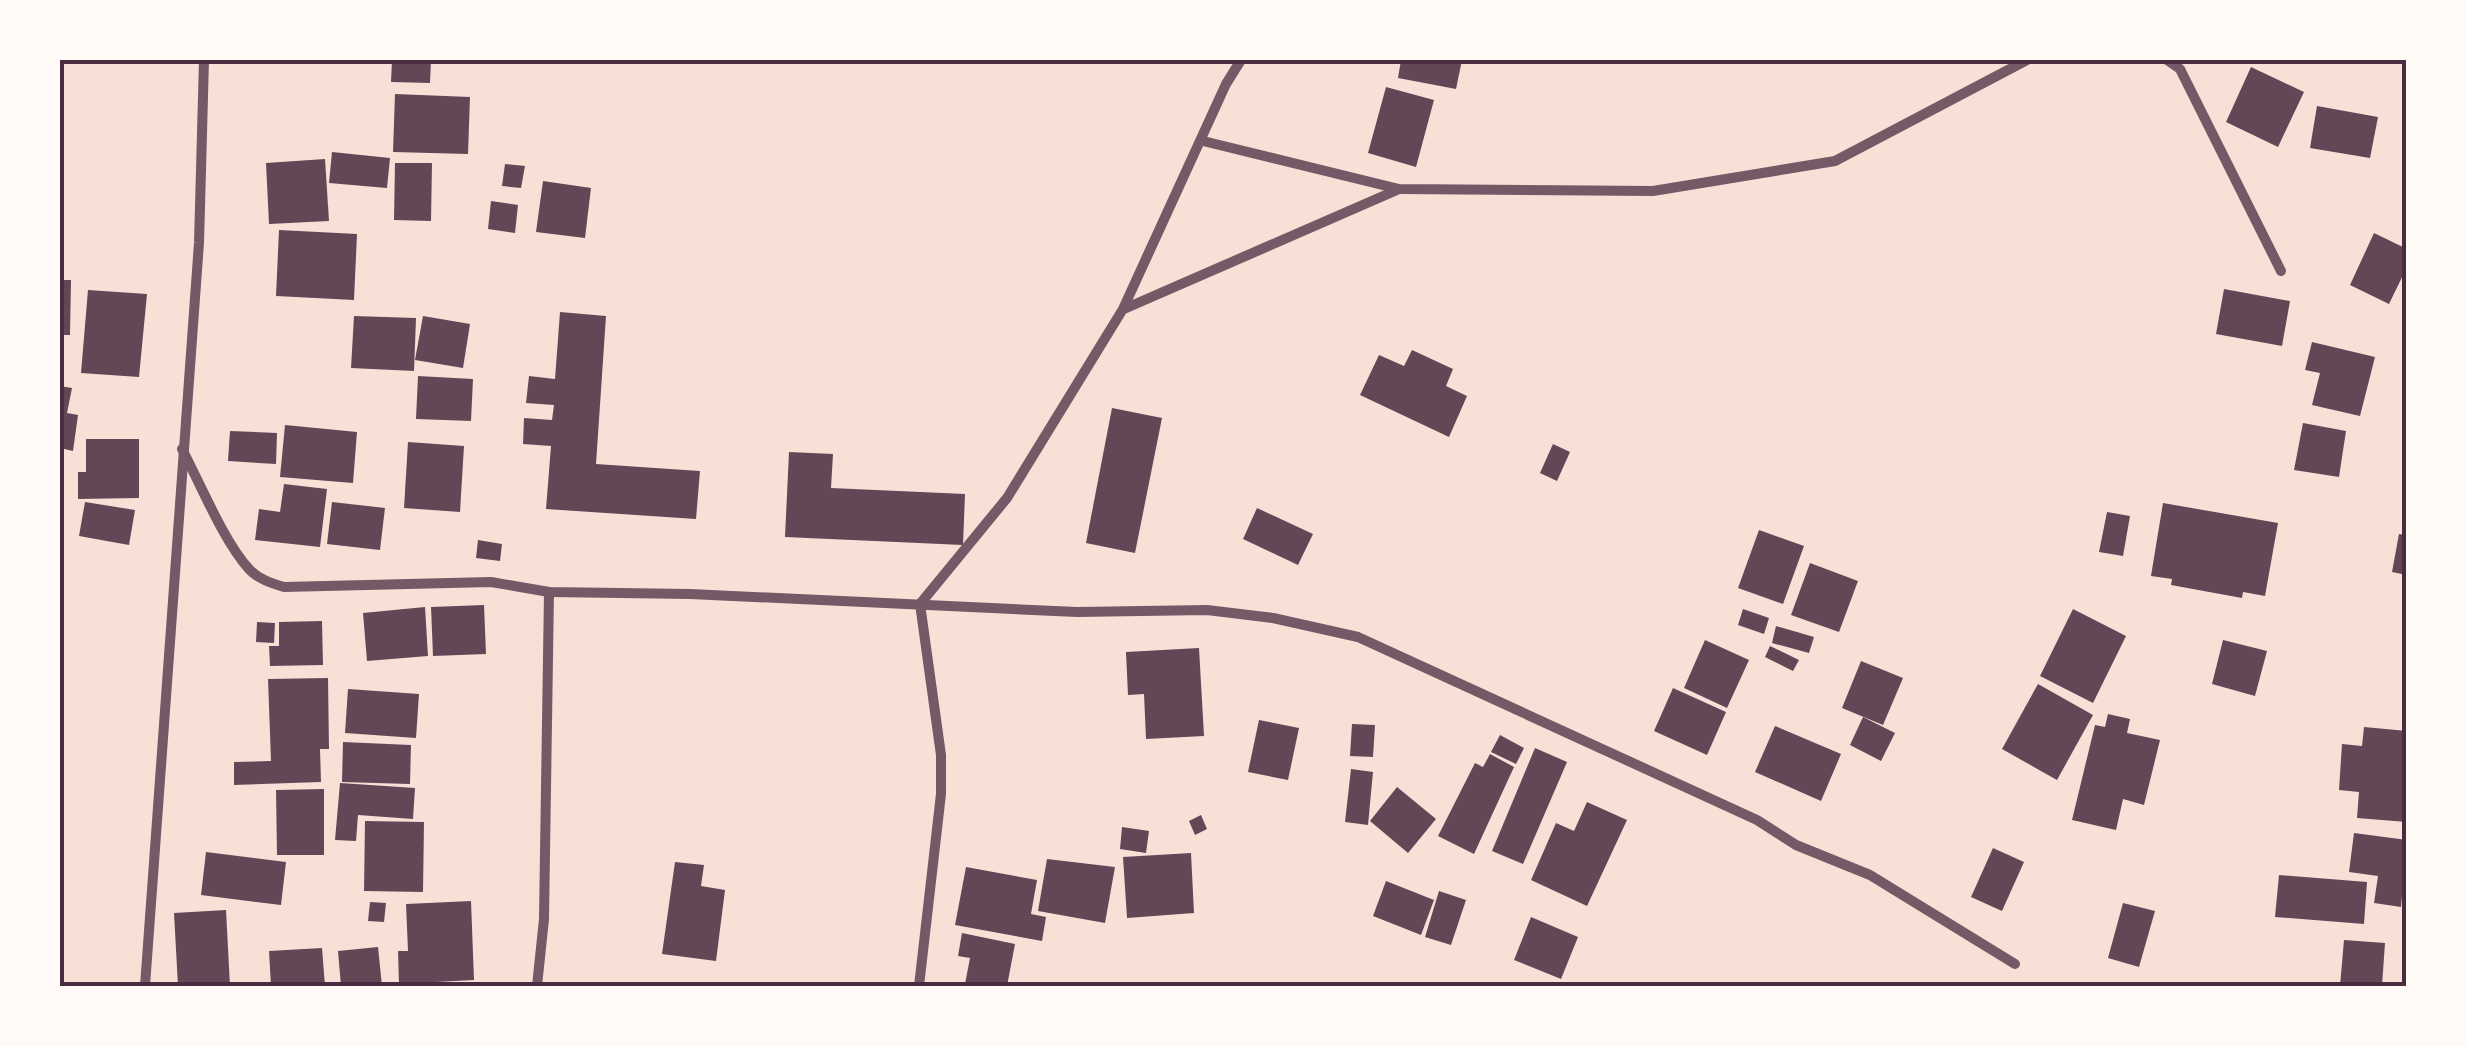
<svg xmlns="http://www.w3.org/2000/svg" width="2467" height="1046" font-family="'Varela Round',sans-serif">
  <style>
    .building { fill: #644757 }
    .lines { fill: none; stroke-linecap: round; stroke-linejoin: round }
    .minor { stroke: #755966; stroke-width: 10 }
    .neatline { fill: none; stroke: #4a2c40; stroke-width: 4 }
  </style>
  <rect width="100%" height="100%" fill="#f7e1d7"/>
  <g class="building">
    <polygon points="392,60 431,60 430,83 391,82"/>
    <polygon points="1401,60 1462,60 1456,89 1398,78"/>
    <polygon points="2251,67 2304,92 2278,147 2226,122"/>
    <polygon points="1386,87 1434,100 1416,167 1368,153"/>
    <polygon points="395,94 470,97 468,154 393,152"/>
    <polygon points="2317,106 2378,117 2370,158 2310,148"/>
    <polygon points="332,152 390,158 387,188 329,183"/>
    <polygon points="325,159 329,221 269,224 266,163"/>
    <polygon points="395,163 432,163 431,221 394,220"/>
    <polygon points="505,164 525,166 521,188 502,186"/>
    <polygon points="543,181 591,188 585,238 536,232"/>
    <polygon points="491,201 518,205 515,233 488,229"/>
    <polygon points="279,230 357,234 354,300 276,296"/>
    <polygon points="2374,233 2407,249 2407,267 2389,304 2350,285"/>
    <polygon points="60,280 71,280 70,335 60,335"/>
    <polygon points="2224,289 2290,301 2282,346 2216,334"/>
    <polygon points="88,290 147,294 139,377 81,373"/>
    <polygon points="560,312 606,316 596,464 700,471 696,519 546,509 551,446 523,444 524,418 552,420 554,405 526,403 529,376 555,379"/>
    <polygon points="354,316 416,318 414,371 351,368"/>
    <polygon points="423,316 470,324 463,368 415,360"/>
    <polygon points="2312,342 2375,357 2360,416 2312,405 2320,373 2305,370"/>
    <polygon points="1412,350 1453,369 1446,386 1467,396 1449,437 1360,395 1379,355 1404,366"/>
    <polygon points="418,376 473,379 471,421 416,419"/>
    <polygon points="60,386 72,388 67,413 78,415 73,451 60,448"/>
    <polygon points="1112,408 1162,418 1135,553 1086,543"/>
    <polygon points="2303,423 2346,431 2339,477 2294,470"/>
    <polygon points="285,425 357,432 353,483 280,477"/>
    <polygon points="230,431 277,433 276,464 228,461"/>
    <polygon points="86,439 139,439 139,498 78,499 78,472 86,472"/>
    <polygon points="408,442 464,446 460,512 404,508"/>
    <polygon points="1553,444 1570,452 1557,481 1540,473"/>
    <polygon points="789,452 833,454 831,488 965,494 963,545 785,537"/>
    <polygon points="284,484 327,489 320,547 255,540 259,509 280,512"/>
    <polygon points="85,502 135,510 129,545 79,536"/>
    <polygon points="332,502 385,508 380,550 327,544"/>
    <polygon points="2163,503 2278,523 2265,596 2243,592 2242,598 2171,585 2172,579 2151,576"/>
    <polygon points="1257,508 1313,534 1298,565 1243,539"/>
    <polygon points="2107,512 2130,516 2123,556 2099,552"/>
    <polygon points="1759,530 1804,546 1783,604 1738,588"/>
    <polygon points="2399,534 2407,535 2407,575 2392,572"/>
    <polygon points="478,540 502,544 500,561 476,558"/>
    <polygon points="1810,563 1858,581 1839,632 1791,615"/>
    <polygon points="484,605 486,654 433,656 431,607"/>
    <polygon points="425,607 428,656 367,661 363,613"/>
    <polygon points="1743,609 1769,618 1764,634 1738,625"/>
    <polygon points="2073,609 2126,636 2093,703 2040,676"/>
    <polygon points="322,621 323,665 270,666 269,646 279,646 279,622"/>
    <polygon points="257,622 275,623 274,643 256,642"/>
    <polygon points="1776,626 1814,637 1809,653 1772,643"/>
    <polygon points="1705,640 1749,660 1727,708 1684,688"/>
    <polygon points="2223,640 2267,651 2255,696 2212,684"/>
    <polygon points="1770,646 1799,660 1793,671 1765,657"/>
    <polygon points="1199,648 1204,736 1146,739 1144,694 1128,695 1126,652"/>
    <polygon points="1861,661 1903,678 1883,725 1842,708"/>
    <polygon points="328,678 329,749 320,749 321,782 234,785 234,762 271,761 268,679"/>
    <polygon points="2038,684 2093,715 2057,780 2002,749"/>
    <polygon points="1673,688 1726,712 1707,755 1654,731"/>
    <polygon points="348,689 419,694 416,738 345,733"/>
    <polygon points="2108,714 2130,719 2127,733 2160,740 2144,805 2123,799 2116,830 2072,820 2095,725 2105,727"/>
    <polygon points="1863,717 1895,733 1881,761 1850,745"/>
    <polygon points="1259,720 1299,728 1288,780 1248,772"/>
    <polygon points="1352,724 1375,725 1373,757 1350,756"/>
    <polygon points="1775,726 1841,754 1821,801 1755,772"/>
    <polygon points="2364,727 2407,731 2407,822 2357,818 2359,792 2339,790 2342,744 2362,746"/>
    <polygon points="1500,735 1524,748 1516,764 1491,752"/>
    <polygon points="343,742 411,745 410,784 342,782"/>
    <polygon points="1535,748 1567,762 1523,864 1492,851"/>
    <polygon points="1490,754 1514,767 1474,854 1438,836 1475,763 1483,767"/>
    <polygon points="1351,769 1373,772 1368,825 1345,822"/>
    <polygon points="340,783 415,788 413,819 358,815 356,841 335,840"/>
    <polygon points="1397,787 1436,819 1408,853 1370,821"/>
    <polygon points="324,789 324,855 277,855 276,790"/>
    <polygon points="1587,802 1627,820 1587,906 1531,880 1556,823 1574,831"/>
    <polygon points="1201,815 1207,829 1195,835 1189,821"/>
    <polygon points="365,821 424,822 423,892 364,891"/>
    <polygon points="1122,827 1149,831 1146,853 1120,849"/>
    <polygon points="2354,833 2407,840 2401,907 2374,903 2378,876 2349,872"/>
    <polygon points="1993,848 2024,862 2002,911 1971,897"/>
    <polygon points="206,852 286,862 281,905 201,895"/>
    <polygon points="1191,853 1194,913 1127,918 1123,857"/>
    <polygon points="1047,859 1115,867 1105,923 1038,911"/>
    <polygon points="675,862 704,865 701,886 725,890 716,961 662,954"/>
    <polygon points="966,867 1037,880 1031,914 1046,917 1042,941 955,925"/>
    <polygon points="2279,875 2367,882 2364,924 2275,917"/>
    <polygon points="1386,881 1434,900 1421,935 1373,916"/>
    <polygon points="1439,891 1466,900 1451,945 1425,937"/>
    <polygon points="471,901 474,980 399,984 398,951 408,951 406,904"/>
    <polygon points="370,902 386,903 384,922 368,921"/>
    <polygon points="2123,903 2155,911 2139,967 2108,958"/>
    <polygon points="226,910 230,986 178,986 174,913"/>
    <polygon points="1531,917 1578,937 1561,979 1514,960"/>
    <polygon points="962,933 1015,944 1007,986 965,984 970,958 958,956"/>
    <polygon points="2344,940 2385,943 2382,986 2340,986"/>
    <polygon points="378,947 382,986 341,986 338,951"/>
    <polygon points="322,948 325,986 271,986 269,951"/>
  </g>
  <g class="lines">
    <g class="minor">
      <polyline points="2167,60 2180,69 2281,271"/>
      <polyline points="1203,141 1399,189 1653,191 1835,161 2027,60"/>
      <polyline points="1124,309 1397,190"/>
      <path d="M 182,449 C 200,483 224,542 249,569 C 258,579 271,583 284,587 L 491,582 L 549,592 L 690,594 L 1077,612 L 1207,610 L 1273,618 L 1358,637 L 1757,820 L 1796,845 L 1870,875 L 2015,964"/>
      <polyline points="145,986 199,243 204,60"/>
      <polyline points="537,986 544,919 549,592"/>
      <polyline points="919,986 941,794 941,755 920,604 1007,498 1123,309 1226,84 1241,60"/>
    </g>
  </g>
  <rect width="2467" height="1046" fill="none" stroke="#fffaf5" stroke-width="125"/>
  <rect x="62" y="62" width="2342" height="922" class="neatline"/>
</svg>
